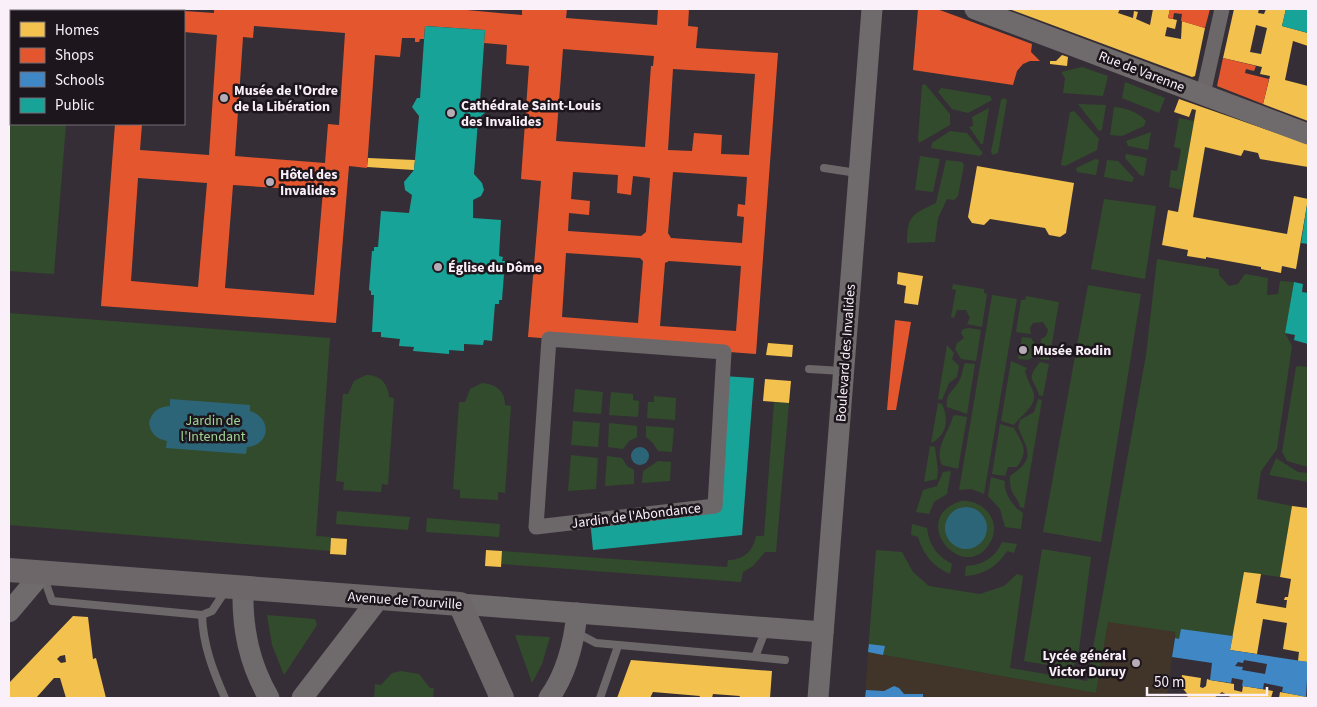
<svg xmlns="http://www.w3.org/2000/svg" width="1317" height="707" font-family="'Source Sans 3',sans-serif">
  <style>
    .education { fill: #413429 }
    .green { fill: #324b2c; fill-rule: evenodd }
    .water { fill: #2d6578 }
    .homes { fill: #f2c14e; fill-rule: evenodd }
    .shops { fill: #e4572e; fill-rule: evenodd }
    .schools { fill: #3f88c5; fill-rule: evenodd }
    .public { fill: #17a398 }
    .lines { fill: none; stroke-linecap: round; stroke-linejoin: round }
    .lane { stroke: #6c6768; stroke-width: 8 }
    .street { stroke: #6c6768; stroke-width: 15 }
    .secondary { stroke: #6f6a6b; stroke-width: 21 }
    .primary { stroke: #6d6769; stroke-width: 24 }
    .poi-dot { fill: #b5acb5; stroke: #1d161c; stroke-width: 2 }
    .labels { text-anchor: middle; stroke-width: 5; stroke-linejoin: round; paint-order: stroke }
    .street-label { font-size: 14px; fill: #faf0fa; stroke: #1d161c }
    .poi-label { font-size: 14px; font-weight: bold; fill: #faf0fa; stroke: #1d161c; text-anchor: start }
    .park-label { font-size: 14px; fill: #a0d496; stroke: #1d161c }
  </style>
  <rect width="100%" height="100%" fill="#362e36"/>
  <polygon class="education" points="1108,621 1175,632 1167,698 865,698 868,652 1096,693"/>
  <g class="green">
    <polygon points="1082,67 1108,76 1103,96 1063,93 1065,78 1061,72"/>
    <polygon points="1125,82 1165,98 1159,113 1122,98"/>
    <polygon points="925,84 950,114 950,125 919,143 918,139 922,85"/>
    <polygon points="941,88 990,96 992,100 968,113 952,109 938,92"/>
    <polygon points="11,92 11,124 66,124 54,274 9,271 9,125"/>
    <polygon points="1004,98 1007,100 998,153 993,155 991,152 1001,100"/>
    <polygon points="1078,104 1106,105 1102,130 1099,131"/>
    <path d="M 1114,107 C 1126,108 1138,112 1146,121 L 1144,126 L 1122,136 L 1110,135 Z"/>
    <polygon points="989,108 983,144 981,144 969,127 973,126 972,117"/>
    <polygon points="1074,111 1099,139 1097,150 1065,166 1061,165 1070,112"/>
    <polygon points="1179,118 1194,121 1182,190 1169,187 1171,170 1177,171 1181,149 1174,147"/>
    <polygon points="950,131 967,133 983,153 980,156 931,148 932,143"/>
    <polygon points="1151,132 1148,150 1128,146 1126,141"/>
    <polygon points="1126,154 1147,158 1144,176 1140,175 1125,158"/>
    <polygon points="920,156 940,159 933,192 915,190"/>
    <polygon points="1095,159 1099,160 1096,175 1077,172 1076,168"/>
    <path d="M 946,160 L 962,162 L 964,165 L 958,196 L 954,200 L 947,199 L 938,218 L 935,242 L 907,243 C 907,215 913,214 936,203 Z"/>
    <polygon points="1107,160 1118,161 1134,178 1132,182 1104,177"/>
    <polygon points="1104,199 1156,206 1145,279 1091,269"/>
    <polygon points="1157,259 1219,269 1219,275 1229,286 1238,284 1245,274 1268,278 1267,295 1278,294 1280,281 1294,282 1285,333 1292,346 1277,449 1261,471 1257,499 1292,506 1280,577 1244,572 1233,636 1181,630 1179,639 1175,638 1175,632 1108,622 1096,693 868,652 876,550 902,552 913,572 929,586 980,594 1004,586 1017,574 1023,576 1010,668 1087,681 1146,355"/>
    <polygon points="953,284 984,289 984,293 987,294 982,327 967,324 970,318 966,310 957,310 954,318 951,317 956,290 952,289"/>
    <polygon points="1088,285 1141,294 1101,542 1043,532"/>
    <polygon points="992,295 1017,299 984,494 971,489 959,490"/>
    <polygon points="1026,296 1059,302 1049,360 1040,359 1041,339 1046,336 1048,330 1043,322 1033,323 1030,328 1031,334 1016,332 1021,300 1025,300"/>
    <polygon points="9,313 330,338 316,536 331,537 330,551 9,525"/>
    <polygon points="969,328 981,330 976,361 961,359 955,349 957,343 964,338 961,333 963,329"/>
    <polygon points="1022,337 1031,338 1035,344 1034,357 1028,360 1018,359"/>
    <polygon points="947,345 954,353 952,359 959,366 957,377 949,383 942,400 938,399"/>
    <path d="M 1011,361 L 1027,368 L 1025,371 C 1027,379 1030,384 1033,391 C 1039,405 1021,415 1014,425 L 1001,421 Z"/>
    <path d="M 1040,362 L 1049,364 L 1043,396 L 1039,395 C 1034,378 1025,380 1040,362 Z"/>
    <path d="M 965,363 L 975,364 L 967,414 L 947,407 C 945,392 955,391 960,379 C 963,374 962,368 965,363 Z"/>
    <polygon points="1298,366 1308,367 1308,467 1287,461 1282,452 1296,367"/>
    <path d="M 366,375 C 380,375 388,383 389,397 L 394,398 L 388,485 L 382,484 L 381,492 L 343,490 L 344,482 L 336,481 L 343,394 L 348,394 L 354,381 Z"/>
    <path d="M 482,383 C 496,384 505,391 505,405 L 511,406 L 505,493 L 498,492 L 498,500 L 460,498 L 460,490 L 453,489 L 459,402 L 465,402 L 470,389 Z"/>
    <polygon points="575,389 603,392 601,414 573,412"/>
    <polygon points="611,392 633,394 633,400 639,401 638,417 609,415"/>
    <polygon points="654,396 676,398 675,420 647,418 648,402 654,402"/>
    <path d="M 1038,399 L 1042,400 L 1024,508 L 1020,507 C 1016,493 1009,495 1010,476 C 1036,458 1028,452 1018,427 L 1020,420 L 1034,412 Z"/>
    <path d="M 774,402 L 789,403 L 776,552 L 765,552 L 753,566 L 743,572 L 741,582 L 501,564 L 502,551 L 727,567 L 728,560 C 744,560 753,551 756,536 L 764,536 Z"/>
    <path d="M 938,403 L 942,404 C 949,420 947,435 931,443 Z"/>
    <path d="M 956,415 L 967,417 L 958,469 L 942,465 C 934,447 949,433 953,416 Z"/>
    <polygon points="573,421 600,423 598,447 571,445"/>
    <polygon points="609,423 637,426 637,437 629,441 623,449 608,447"/>
    <path d="M 1000,424 L 1014,428 C 1023,446 1029,449 1017,467 L 1008,467 L 1005,476 L 992,474 Z"/>
    <polygon points="646,426 674,428 672,452 658,451 653,443 646,437"/>
    <polygon points="930,446 935,447 938,471 937,479 924,482"/>
    <polygon points="571,455 598,458 596,489 568,491"/>
    <polygon points="607,456 622,458 627,466 634,470 634,484 605,486"/>
    <polygon points="1276,458 1298,472 1308,473 1308,482 1269,475"/>
    <polygon points="658,461 671,462 670,481 642,483 643,471"/>
    <polygon points="951,471 947,494 934,502 929,514 916,512 923,490 937,486 943,472"/>
    <path d="M 991,477 L 1005,481 C 1003,492 1013,507 1023,513 L 1021,529 L 1005,527 L 1000,509 L 988,496 Z"/>
    <path d="M 961,501 C 982,499 1002,520 991,541 C 966,588 905,519 961,501 ZM 964,507 C 980,508 989,519 986,535 L 946,532 L 948,518 Z"/>
    <polygon points="337,511 410,517 408,530 336,524"/>
    <polygon points="427,518 500,524 499,537 426,532"/>
    <path d="M 912,524 L 927,528 C 929,545 937,556 952,564 L 950,574 C 933,567 923,554 918,537 L 911,535 Z"/>
    <path d="M 1002,542 L 1017,544 L 1014,553 L 1007,551 C 997,567 983,575 965,576 L 966,566 C 983,565 996,557 1002,542 Z"/>
    <polygon points="1042,549 1091,557 1078,657 1072,669 1024,661"/>
    <polygon points="267,615 315,619 317,625 284,675 272,645"/>
    <polygon points="515,635 550,637 542,664 532,683"/>
    <polygon points="401,671 419,674 430,688 434,688 433,698 374,698 375,684 381,685 392,673"/>
  </g>
  <g class="water">
    <path d="M 170,399 L 250,405 L 250,411 C 272,418 271,445 247,447 L 246,454 L 166,448 L 167,441 C 156,439 150,433 149,422 C 153,411 158,407 170,406 Z"/>
    <circle cx="640" cy="456" r="9"/>
    <circle cx="966" cy="528" r="21"/>
  </g>
  <g class="homes">
    <rect x="16" y="9" width="17" height="2"/>
    <polygon points="1009,9 1120,9 1118,13 1133,18 1134,11 1138,12 1136,19 1150,25 1153,9 1170,9 1168,18 1177,20 1175,29 1167,27 1165,36 1181,39 1182,21 1205,28 1195,76 1192,77"/>
    <path d="M 1234,9 L 1259,9 L 1258,13 L 1264,14 L 1266,9 L 1286,9 L 1282,26 L 1308,33 L 1308,46 L 1293,41 L 1285,80 L 1308,86 L 1308,121 L 1263,104 L 1270,76 L 1260,74 L 1262,67 L 1223,58 ZM 1256,25 L 1267,28 L 1261,54 L 1250,52 Z"/>
    <polygon points="1062,55 1068,57 1067,66 1050,64 1050,61 1056,61"/>
    <polygon points="1179,99 1308,144 1308,167 1260,159 1258,153 1244,150 1241,156 1205,147 1193,217 1287,234 1294,196 1308,199 1296,269 1282,266 1281,273 1261,269 1261,267 1206,257 1206,259 1187,256 1188,250 1162,245 1168,210 1178,212 1196,110 1192,109 1189,117 1174,112"/>
    <polygon points="368,158 415,160 414,170 367,167"/>
    <polygon points="977,166 1074,183 1066,233 1060,237 1049,235 1045,228 990,219 984,225 972,223 968,217"/>
    <polygon points="898,272 923,276 918,305 904,303 906,286 897,284"/>
    <polygon points="768,343 793,345 792,357 766,355"/>
    <polygon points="765,379 791,381 789,403 763,401"/>
    <polygon points="1292,506 1308,508 1308,662 1298,661 1299,652 1283,649 1287,623 1263,619 1257,654 1230,650 1244,572 1261,574 1256,603 1286,608 1287,600 1284,600 1285,597 1288,597 1291,579 1280,577"/>
    <polygon points="331,538 347,539 346,555 330,554"/>
    <polygon points="486,550 502,551 501,567 485,566"/>
    <path d="M 73,616 L 88,617 L 93,659 L 96,658 L 106,698 L 66,698 L 60,678 L 54,678 L 36,698 L 9,698 L 9,683 ZM 65,655 L 66,662 L 61,663 L 57,659 L 60,656 Z"/>
    <polygon points="631,660 772,671 770,698 739,698 740,696 713,694 712,698 699,698 700,696 653,692 650,698 617,698"/>
    <polygon points="1182,675 1201,678 1200,687 1203,688 1206,686 1207,679 1210,680 1234,684 1234,690 1242,692 1243,686 1273,691 1271,698 1232,698 1222,692 1214,698 1187,698 1188,695 1181,686"/>
    <polygon points="1280,692 1308,697 1308,698 1279,698"/>
  </g>
  <g class="shops">
    <path d="M 214,9 L 456,9 L 522,15 L 522,9 L 567,9 L 566,18 L 657,25 L 658,9 L 689,9 L 688,26 L 698,27 L 696,48 L 778,53 L 756,354 L 528,337 L 541,181 L 521,179 L 529,66 L 506,64 L 507,45 L 484,43 L 485,30 L 425,26 L 424,39 L 420,39 L 419,42 L 415,42 L 415,38 L 402,38 L 400,57 L 375,55 L 367,168 L 349,166 L 336,323 L 101,306 L 115,124 L 142,124 L 140,150 L 209,155 L 217,35 L 184,32 L 184,11 L 214,13 ZM 254,26 L 345,33 L 339,125 L 328,124 L 325,163 L 235,156 L 243,37 L 253,38 ZM 563,49 L 654,56 L 653,66 L 651,66 L 645,147 L 556,141 ZM 673,69 L 755,74 L 749,155 L 721,154 L 722,135 L 694,133 L 692,151 L 668,150 ZM 573,172 L 618,175 L 617,193 L 631,195 L 633,176 L 650,178 L 646,232 L 641,236 L 568,231 L 569,213 L 589,215 L 590,201 L 571,199 ZM 673,172 L 747,177 L 745,205 L 738,204 L 737,216 L 744,217 L 742,243 L 671,238 L 668,233 ZM 138,178 L 207,183 L 198,287 L 131,281 ZM 233,185 L 323,191 L 314,295 L 225,288 ZM 566,253 L 640,258 L 643,261 L 638,323 L 562,317 ZM 669,261 L 741,266 L 736,331 L 660,326 L 665,263 Z"/>
    <polygon points="918,9 937,9 1032,44 1031,52 1040,61 1030,61 1023,64 1017,71 1013,85 913,70"/>
    <polygon points="1170,9 1210,9 1205,28 1181,21 1182,14 1174,13 1173,19 1168,18"/>
    <polygon points="1223,58 1256,66 1254,71 1246,69 1245,73 1269,79 1263,104 1217,86"/>
    <polygon points="895,320 911,322 896,410 887,410"/>
  </g>
  <g class="schools">
    <path d="M 1181,629 L 1233,636 L 1230,650 L 1308,662 L 1306,697 L 1282,692 L 1283,687 L 1264,683 L 1263,689 L 1242,686 L 1243,680 L 1232,678 L 1231,683 L 1210,680 L 1212,663 L 1172,657 L 1175,638 L 1179,639 ZM 1244,660 L 1267,664 L 1265,674 L 1242,670 L 1243,667 L 1235,666 L 1238,662 L 1243,663 Z"/>
    <polygon points="869,644 885,646 883,655 868,652"/>
    <polygon points="894,686 899,688 904,694 923,694 923,698 865,698 866,690 884,691"/>
  </g>
  <g class="public">
    <polygon points="1286,9 1308,9 1308,33 1282,26"/>
    <polygon points="425,26 485,30 480,102 482,103 486,112 481,116 481,120 478,120 474,174 482,183 484,190 481,196 473,200 473,218 501,220 499,256 503,257 502,261 505,261 502,300 499,300 499,304 495,304 492,341 484,340 483,345 464,344 464,351 449,350 449,354 413,351 414,347 399,346 400,339 381,337 381,332 372,332 374,295 371,295 371,291 369,290 372,251 374,251 374,247 378,247 381,211 409,213 412,195 405,190 404,182 414,170 419,116 412,107 417,98 420,98"/>
    <polygon points="1307,205 1308,205 1308,244 1301,243"/>
    <polygon points="1294,282 1303,284 1302,292 1308,293 1308,344 1294,340 1295,335 1285,333"/>
    <polygon points="723,376 754,378 742,535 593,550 590,520 715,506"/>
  </g>
  <g class="lines">
    <g class="lane">
      <polyline points="824,168 857,173"/>
      <polyline points="809,369 842,371"/>
      <polyline points="43,575 52,601 202,615 212,611 226,590"/>
      <path d="M 202,615 C 203,645 213,671 225,698"/>
      <polyline points="577,633 596,643 755,657 766,629"/>
      <polyline points="755,657 785,660"/>
      <polyline points="600,698 618,646"/>
    </g>
    <g class="street">
      <polyline points="1203,94 1222,9"/>
      <polygon points="549,339 724,352 715,506 536,527"/>
    </g>
    <g class="secondary">
      <polyline points="975,9 1308,134"/>
      <path d="M 243,588 C 242,629 249,663 269,698"/>
      <polyline points="460,604 823,632"/>
      <polyline points="9,612 42,573"/>
      <polyline points="302,698 379,598"/>
      <path d="M 549,698 C 567,673 574,643 577,613"/>
      <polyline points="818,698 872,9"/>
    </g>
    <polyline class="primary" points="9,570 460,604 502,698"/>
  </g>
  <g class="poi-dot">
    <circle cx="224" cy="98" r="5"/>
    <circle cx="451" cy="113" r="5"/>
    <circle cx="270" cy="182" r="5"/>
    <circle cx="438" cy="267" r="5"/>
    <circle cx="1023" cy="350" r="5"/>
    <circle cx="1136" cy="663" r="5"/>
  </g>
  <g class="labels">
    <g class="street-label">
      <text transform="translate(1142 71) rotate(21)" y="5">Rue de Varenne</text>
      <text transform="translate(845 353) rotate(-86)" y="5">Boulevard des Invalides</text>
      <text transform="translate(636 515) rotate(-7)" y="5">Jardin de l'Abondance</text>
      <text transform="translate(405 600) rotate(4)" y="5">Avenue de Tourville</text>
    </g>
    <g class="poi-label">
      <text x="234" y="95">Musée de l'Ordre<tspan x="234" dy="16">de la Libération</tspan></text>
      <text x="461" y="110">Cathédrale Saint-Louis<tspan x="461" dy="16">des Invalides</tspan></text>
      <text x="280" y="179">Hôtel des<tspan x="280" dy="16">Invalides</tspan></text>
      <text x="448" y="272">Église du Dôme</text>
      <text x="1033" y="355">Musée Rodin</text>
      <text x="1126" y="660" text-anchor="end">Lycée général<tspan x="1126" dy="16">Victor Duruy</tspan></text>
    </g>
    <g class="park-label">
      <text x="213" y="425">Jardin de<tspan x="213" dy="16">l'Intendant</tspan></text>
    </g>
  </g>
  <rect width="1317" height="707" fill="none" stroke="#faf0fa" stroke-width="20"/>
  <rect x="10" y="10" width="175" height="115" fill="#1d161c" stroke="#756d75"/>
  <rect x="20" y="22" width="25" height="15" fill="#f2c14e" stroke="#756d75"/>
  <text x="55" y="35" font-size="15" fill="#faf0fa">Homes</text>
  <rect x="20" y="48" width="25" height="15" fill="#e4572e" stroke="#756d75"/>
  <text x="55" y="60" font-size="15" fill="#faf0fa">Shops</text>
  <rect x="20" y="72" width="25" height="15" fill="#3f88c5" stroke="#756d75"/>
  <text x="55" y="85" font-size="15" fill="#faf0fa">Schools</text>
  <rect x="20" y="98" width="25" height="15" fill="#17a398" stroke="#756d75"/>
  <text x="55" y="110" font-size="15" fill="#faf0fa">Public</text>
  <path d="M1147 687v8h120v-8" fill="none" stroke="#faf0fa" stroke-width="2.5"/>
  <text x="1154" y="687" font-size="15" fill="#faf0fa" stroke="#1d161c" stroke-width="4" paint-order="stroke">50 m</text>
</svg>
